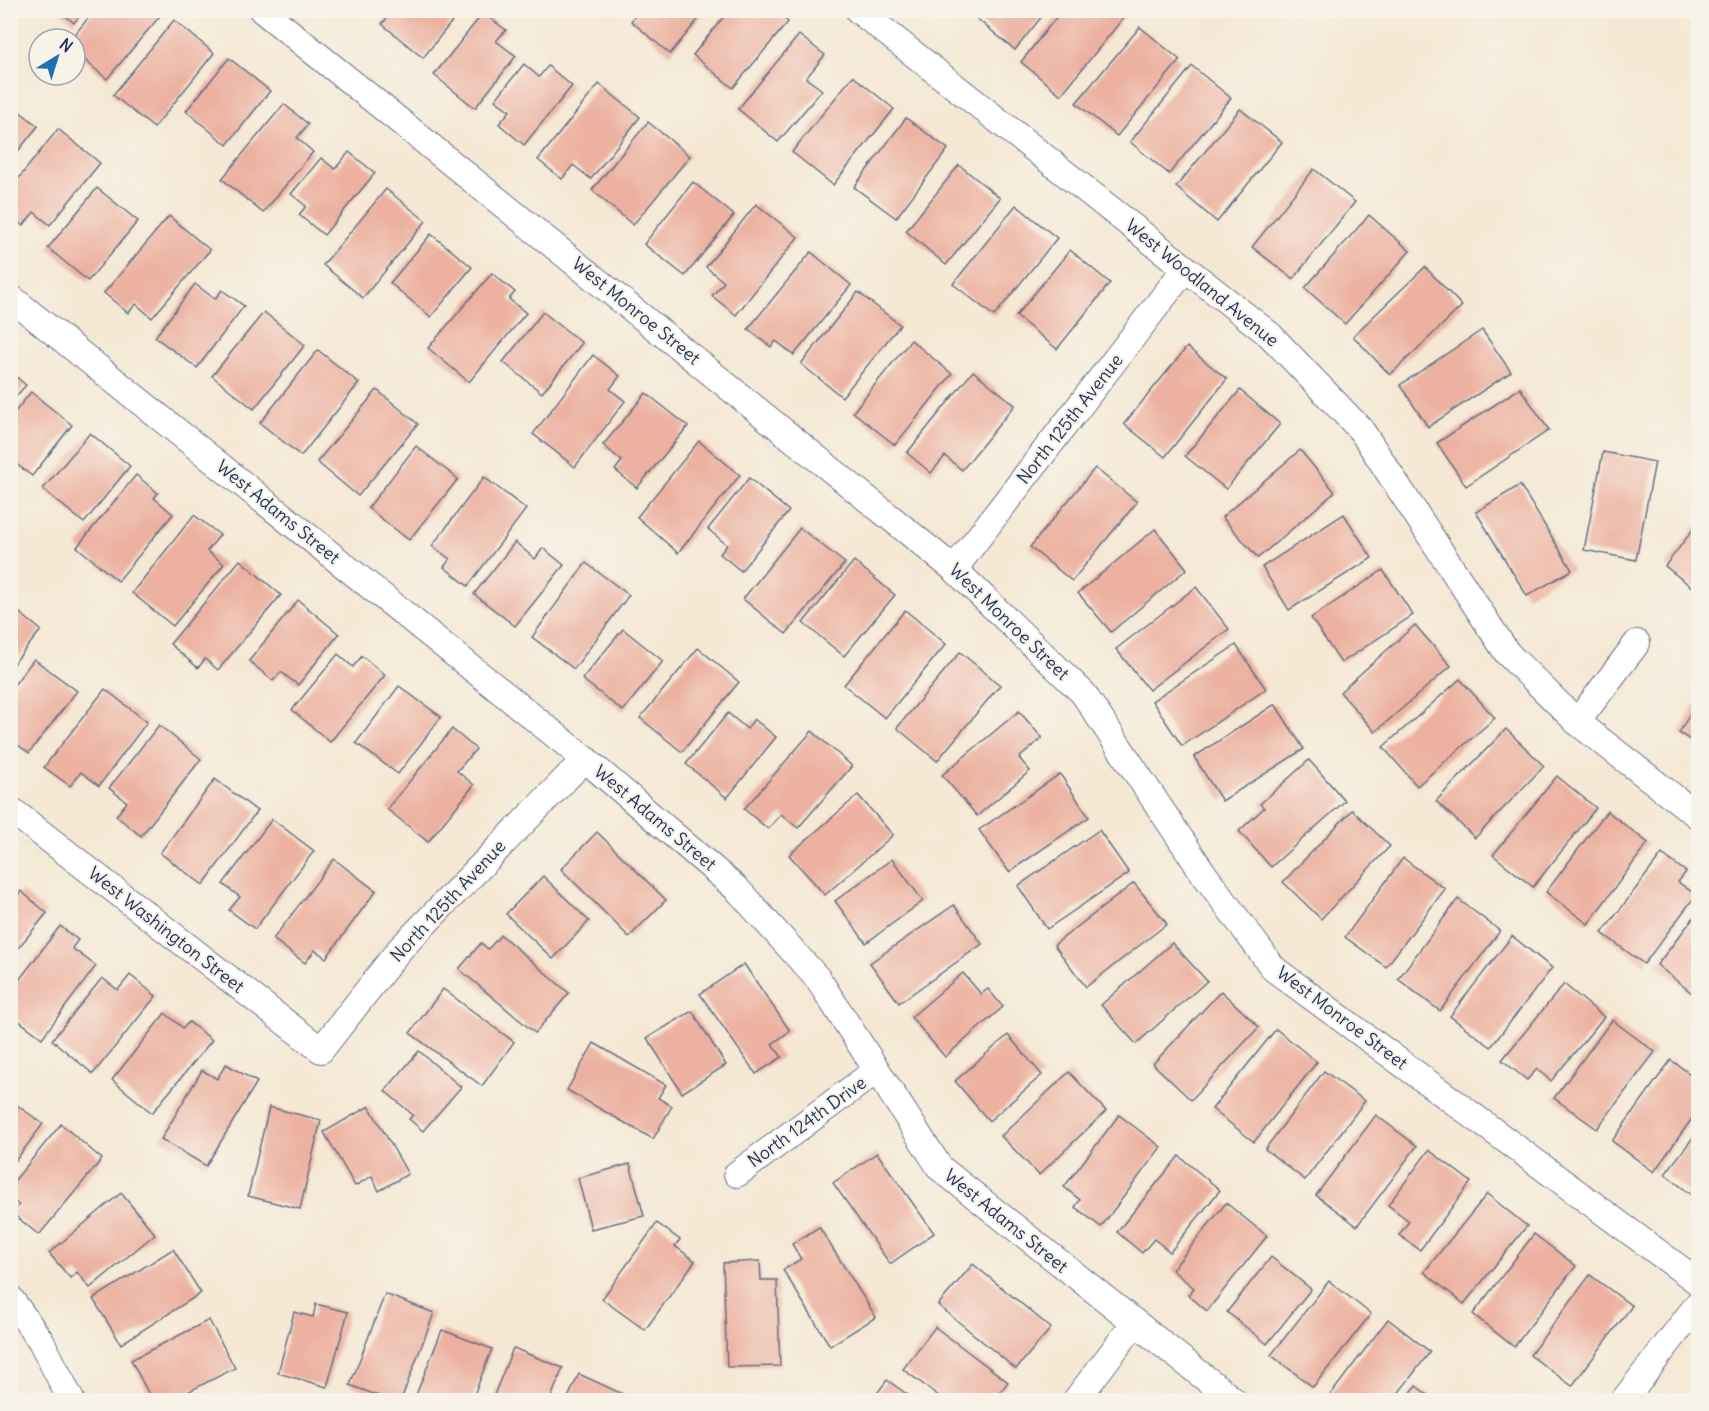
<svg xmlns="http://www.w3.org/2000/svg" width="1709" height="1411" font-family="Delius,sans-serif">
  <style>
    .building { fill: #ecb1a0 }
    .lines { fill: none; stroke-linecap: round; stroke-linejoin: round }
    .street-casing { stroke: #677087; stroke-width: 28 }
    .street { stroke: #fff; stroke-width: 26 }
    .labels { text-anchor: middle; stroke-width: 4.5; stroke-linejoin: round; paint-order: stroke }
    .street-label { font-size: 18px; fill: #1b2f5e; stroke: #f7f3e8 }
  </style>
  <rect width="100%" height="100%" fill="#f7f3e8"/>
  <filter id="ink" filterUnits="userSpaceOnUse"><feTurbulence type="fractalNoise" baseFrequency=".0167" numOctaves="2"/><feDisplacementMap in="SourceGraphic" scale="12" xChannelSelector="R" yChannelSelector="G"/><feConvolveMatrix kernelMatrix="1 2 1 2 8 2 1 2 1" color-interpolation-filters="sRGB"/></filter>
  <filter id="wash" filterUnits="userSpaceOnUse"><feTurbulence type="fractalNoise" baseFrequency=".008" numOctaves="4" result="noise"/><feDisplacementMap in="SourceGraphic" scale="24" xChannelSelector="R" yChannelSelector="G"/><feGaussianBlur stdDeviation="1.35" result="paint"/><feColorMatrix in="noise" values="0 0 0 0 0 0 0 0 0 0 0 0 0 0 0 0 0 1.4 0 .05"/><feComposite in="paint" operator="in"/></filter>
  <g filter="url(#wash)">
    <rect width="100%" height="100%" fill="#f5e8d4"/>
    <g id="blocks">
      <g class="building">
        <polygon points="59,10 84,10 74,23"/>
        <polygon points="95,10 165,10 107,79 75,52 75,39 71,39"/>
        <polygon points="393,10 461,10 423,58 382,24"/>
        <polygon points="640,10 706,10 670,54 631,21"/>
        <polygon points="729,10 774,10 788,22 733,88 693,55"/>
        <polygon points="980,10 1047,10 1015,50 975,17"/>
        <polygon points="1062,10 1117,10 1125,16 1061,95 1021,62"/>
        <polygon points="483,13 506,30 496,41 516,56 475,108 434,75"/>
        <polygon points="174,20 214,53 154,128 113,95"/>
        <polygon points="1140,27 1180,60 1117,136 1076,103"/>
        <polygon points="799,35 825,55 806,78 822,90 778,142 738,109"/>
        <polygon points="229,58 270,91 227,145 186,111"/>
        <polygon points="524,64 539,77 548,66 572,86 524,145 499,124 510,111 495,100"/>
        <polygon points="1192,66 1231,98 1169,174 1130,142"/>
        <polygon points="853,76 894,109 833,185 792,152"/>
        <polygon points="599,84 640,117 591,179 573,165 562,179 538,160"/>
        <polygon points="10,104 38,126 10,161"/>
        <polygon points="284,104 308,124 297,138 313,152 263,213 222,179"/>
        <polygon points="1240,109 1282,142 1217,222 1176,187"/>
        <polygon points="906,118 948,149 896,218 854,187"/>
        <polygon points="648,122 690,156 633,225 592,190"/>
        <polygon points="58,129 100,163 50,225 34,212 23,226 10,216 10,189"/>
        <polygon points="349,152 375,173 324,235 299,215 306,206 291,194 321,158 335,169"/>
        <polygon points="959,165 1000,198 946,265 906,231"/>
        <polygon points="1314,169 1355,202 1293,279 1252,247"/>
        <polygon points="693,182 734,215 685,276 644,244"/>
        <polygon points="97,188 138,221 88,281 48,248"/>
        <polygon points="386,189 426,221 363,298 323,265"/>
        <polygon points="756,204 798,237 736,315 712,296 724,282 706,267"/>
        <polygon points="1016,205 1057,238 994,316 953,284"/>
        <polygon points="1369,215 1410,251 1345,324 1305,288"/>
        <polygon points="169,216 210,250 152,318 136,304 128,313 104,293"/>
        <polygon points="431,234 472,267 431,317 390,283"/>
        <polygon points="1070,250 1110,283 1057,349 1016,316"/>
        <polygon points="811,252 851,285 794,355 776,341 771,347 748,329"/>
        <polygon points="1425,267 1462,306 1390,375 1353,336"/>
        <polygon points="492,273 515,292 509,299 526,313 469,382 428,348"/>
        <polygon points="195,284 215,299 222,290 244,306 197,368 155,337"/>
        <polygon points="858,292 900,325 842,397 801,364"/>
        <polygon points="264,312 305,345 254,409 212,376"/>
        <polygon points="543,312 582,343 542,393 503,362"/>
        <polygon points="1482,330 1511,372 1428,427 1400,385"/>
        <polygon points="911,340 952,374 895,445 853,412"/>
        <polygon points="1187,347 1227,379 1165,457 1124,424"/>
        <polygon points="318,350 359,383 301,456 260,423"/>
        <polygon points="593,355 620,376 610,389 625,401 575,467 533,434"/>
        <polygon points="973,371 1015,405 962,470 945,456 931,473 907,453"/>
        <polygon points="10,372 26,385 10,403"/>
        <polygon points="1520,388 1549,430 1466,486 1437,443"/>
        <polygon points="377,390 418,424 358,496 317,462"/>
        <polygon points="1240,390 1280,424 1226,489 1185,456"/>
        <polygon points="31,392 72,425 32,476 10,459 10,418"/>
        <polygon points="646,393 688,426 637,488 615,470 622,461 603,445"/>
        <polygon points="90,433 130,466 84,523 43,489"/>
        <polygon points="699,441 740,475 678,553 637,517"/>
        <polygon points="416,446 458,479 409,540 368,508"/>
        <polygon points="1300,450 1335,492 1258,558 1222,517"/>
        <polygon points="1603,452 1655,462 1636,560 1584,550"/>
        <polygon points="1095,468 1137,502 1072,581 1030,547"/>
        <polygon points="136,475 158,493 154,498 173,514 118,581 77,547"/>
        <polygon points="484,477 526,509 468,586 444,567 450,559 432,546"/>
        <polygon points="749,478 789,511 741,571 720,554 727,545 708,529"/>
        <polygon points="1520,485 1572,570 1527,596 1476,512"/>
        <polygon points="1344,514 1372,558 1289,610 1262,567"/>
        <polygon points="194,515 220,535 207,551 224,564 173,626 132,593"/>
        <polygon points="1698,523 1698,592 1665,566"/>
        <polygon points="800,528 845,563 786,634 743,599"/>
        <polygon points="1155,529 1187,569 1111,632 1078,593"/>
        <polygon points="515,542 535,559 543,548 564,565 515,626 474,594"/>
        <polygon points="240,560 281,595 218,670 205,659 198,668 170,644"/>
        <polygon points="854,561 895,595 844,656 803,623"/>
        <polygon points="586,563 629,595 574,669 532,637"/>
        <polygon points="1383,570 1413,615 1341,663 1311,618"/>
        <polygon points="1196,587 1229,629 1149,690 1116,649"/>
        <polygon points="298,600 339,634 298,685 281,672 273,681 249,661"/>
        <polygon points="10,605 41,630 10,668"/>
        <polygon points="905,610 946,644 885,718 844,685"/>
        <polygon points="1415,625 1451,666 1375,732 1340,692"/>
        <polygon points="623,629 663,661 623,711 582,679"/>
        <polygon points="1236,645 1266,689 1182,746 1152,701"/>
        <polygon points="698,648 739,682 682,752 640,718"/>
        <polygon points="960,652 1000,685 937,761 897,728"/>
        <polygon points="338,654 353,667 362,656 385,675 330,742 292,710"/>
        <polygon points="34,659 77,691 29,753 10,739 10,690"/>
        <polygon points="1460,679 1495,718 1417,786 1383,747"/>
        <polygon points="399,686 441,717 398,774 356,743"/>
        <polygon points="105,689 147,722 99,786 81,772 70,786 44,767"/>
        <polygon points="1698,700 1698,745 1679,733"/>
        <polygon points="1275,704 1304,749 1222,801 1194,757"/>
        <polygon points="1019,711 1042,738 1019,758 1030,771 977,816 942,775"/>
        <polygon points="728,713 747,729 754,719 776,737 727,798 686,764"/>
        <polygon points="159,725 201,759 141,836 116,816 127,802 109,788"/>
        <polygon points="452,729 476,749 457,771 474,785 428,842 387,809"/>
        <polygon points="1506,729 1544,766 1475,838 1436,801"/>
        <polygon points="812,731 852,766 798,828 781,814 768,829 744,809"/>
        <polygon points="1309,760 1345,801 1271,867 1239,831 1264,808 1260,804"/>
        <polygon points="1060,774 1089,817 1009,872 979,830"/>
        <polygon points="1557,776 1596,808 1533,887 1493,855"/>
        <polygon points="215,779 257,811 203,885 160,853"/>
        <polygon points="858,795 893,835 825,895 789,855"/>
        <polygon points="1352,810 1390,846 1321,919 1283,882"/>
        <polygon points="1607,811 1648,843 1588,924 1546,892"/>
        <polygon points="272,819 314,851 255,929 229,910 240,897 223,884"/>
        <polygon points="1099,830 1129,873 1047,929 1018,886"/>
        <polygon points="597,832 666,900 629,937 561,869"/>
        <polygon points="1662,854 1686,872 1678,882 1696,895 1644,964 1602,933"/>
        <polygon points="1403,858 1445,889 1386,967 1345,937"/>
        <polygon points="334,859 376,891 326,958 315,950 305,963 273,939"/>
        <polygon points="892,859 923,901 866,943 835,901"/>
        <polygon points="543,876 589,921 553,959 506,914"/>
        <polygon points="1134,883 1167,924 1086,987 1054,945"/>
        <polygon points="21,891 47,913 10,958 10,901 12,903"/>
        <polygon points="1458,899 1500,931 1440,1011 1398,979"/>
        <polygon points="954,905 982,944 899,1003 870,963"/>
        <polygon points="1698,912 1698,998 1657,965"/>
        <polygon points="60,926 78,940 72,948 96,966 42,1038 10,1014 10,992"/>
        <polygon points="501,935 569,993 535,1033 459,969 481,943 488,949"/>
        <polygon points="1512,936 1552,968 1491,1047 1450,1016"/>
        <polygon points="1172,943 1207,981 1136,1044 1101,1005"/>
        <polygon points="744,964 790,1031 772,1044 782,1057 756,1074 700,994"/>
        <polygon points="963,973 981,994 988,989 1003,1007 945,1057 911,1017"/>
        <polygon points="130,975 156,996 93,1074 52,1040 102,978 118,990"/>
        <polygon points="1564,984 1604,1017 1551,1081 1537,1069 1527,1080 1502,1060"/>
        <polygon points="443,989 514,1042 482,1086 410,1033"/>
        <polygon points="1221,991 1259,1027 1191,1100 1153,1064"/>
        <polygon points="692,1011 726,1065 682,1093 647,1038"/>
        <polygon points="165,1013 183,1028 189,1022 212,1040 152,1113 112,1080"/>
        <polygon points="1612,1020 1655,1052 1597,1129 1554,1098"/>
        <polygon points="1276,1029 1317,1062 1254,1142 1212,1109"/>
        <polygon points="1008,1035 1042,1075 989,1121 955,1081"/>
        <polygon points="594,1043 666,1085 658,1098 672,1106 653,1139 567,1090"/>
        <polygon points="419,1051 461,1087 423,1131 409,1119 413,1115 385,1091"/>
        <polygon points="1671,1060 1698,1080 1698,1110 1654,1172 1612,1141"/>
        <polygon points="226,1064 257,1082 206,1166 161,1139 202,1070 217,1079"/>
        <polygon points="1324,1071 1365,1101 1305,1180 1265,1149"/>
        <polygon points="1069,1072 1106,1111 1039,1175 1001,1136"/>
        <polygon points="10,1100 43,1124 10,1168"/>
        <polygon points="369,1106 408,1174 379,1191 372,1176 355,1186 324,1132"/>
        <polygon points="269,1107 321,1120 300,1209 248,1196"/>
        <polygon points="1119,1115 1161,1147 1101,1227 1075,1207 1080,1200 1064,1187"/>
        <polygon points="1376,1115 1417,1146 1357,1226 1316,1195"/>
        <polygon points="61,1124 102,1159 39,1235 12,1213 19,1205 10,1198 10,1186"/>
        <polygon points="1698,1131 1698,1200 1665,1174"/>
        <polygon points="1429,1150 1471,1182 1420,1250 1399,1235 1409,1221 1388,1205"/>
        <polygon points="877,1153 934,1233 890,1264 833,1183"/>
        <polygon points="1179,1156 1220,1190 1170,1252 1154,1239 1142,1253 1117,1232"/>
        <polygon points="630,1164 644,1216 591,1229 578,1178"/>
        <polygon points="121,1193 155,1234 90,1288 77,1272 70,1278 49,1253"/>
        <polygon points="1487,1194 1527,1226 1464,1304 1424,1272"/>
        <polygon points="1226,1203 1267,1236 1207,1311 1188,1295 1194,1288 1172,1270"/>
        <polygon points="657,1223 680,1240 675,1246 695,1261 645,1330 602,1299"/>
        <polygon points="819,1227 876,1317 830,1346 783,1270 801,1259 792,1244"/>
        <polygon points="1534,1234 1576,1266 1514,1347 1473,1314"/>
        <polygon points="173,1249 201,1293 121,1344 93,1299"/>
        <polygon points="1271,1257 1311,1289 1267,1344 1227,1312"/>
        <polygon points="760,1261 761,1280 777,1280 780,1366 727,1367 723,1263"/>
        <polygon points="973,1264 1051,1328 1016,1369 938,1305"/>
        <polygon points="1590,1275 1632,1306 1572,1386 1530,1355"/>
        <polygon points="1329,1281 1371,1314 1313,1387 1271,1355"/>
        <polygon points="385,1294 434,1313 401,1400 389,1400 350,1385"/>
        <polygon points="316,1304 348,1312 327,1387 278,1373 294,1312 313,1317"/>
        <polygon points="1388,1319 1430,1352 1393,1400 1331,1400 1328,1398"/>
        <polygon points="209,1320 235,1368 172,1400 152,1400 131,1360"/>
        <polygon points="935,1327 1008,1382 994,1400 944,1400 903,1369"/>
        <polygon points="442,1330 492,1349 472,1400 414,1400"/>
        <polygon points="513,1348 563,1368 550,1400 492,1400"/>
        <polygon points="579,1374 627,1396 625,1400 567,1400"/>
        <polygon points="887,1380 915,1400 872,1400"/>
        <polygon points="1416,1386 1435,1400 1405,1400"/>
      </g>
    </g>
  </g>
  <g filter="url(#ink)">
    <use href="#blocks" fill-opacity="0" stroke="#677087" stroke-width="1.5"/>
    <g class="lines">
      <defs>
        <g id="street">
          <polyline points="262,10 954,569 1083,693 1204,874 1274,969 1698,1282"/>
          <polyline points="858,10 1270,335 1361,430 1507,653 1577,722 1698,816"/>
          <polyline points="10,297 585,759 738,890 818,979 940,1168 1233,1400"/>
          <polyline points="954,569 1185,269"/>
          <polyline points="1577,722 1637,643"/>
          <polyline points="10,809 321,1050 399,950 585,759"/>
          <polyline points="737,1174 877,1070"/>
          <polyline points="10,1298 41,1341 71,1400"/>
          <polyline points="1076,1400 1134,1324"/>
          <polyline points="1624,1400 1698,1304"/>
        </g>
      </defs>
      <use href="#street" class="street-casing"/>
      <use href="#street" class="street"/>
    </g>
  </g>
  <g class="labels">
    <g class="street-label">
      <text transform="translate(1202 283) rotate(39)" y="6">West Woodland Avenue</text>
      <text transform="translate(636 311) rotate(39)" y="6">West Monroe Street</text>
      <text transform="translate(1070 419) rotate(-52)" y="6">North 125th Avenue</text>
      <text transform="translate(278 512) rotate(39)" y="6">West Adams Street</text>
      <text transform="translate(1009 622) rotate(44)" y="6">West Monroe Street</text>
      <text transform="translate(655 818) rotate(40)" y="6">West Adams Street</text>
      <text transform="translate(448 901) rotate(-47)" y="6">North 125th Avenue</text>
      <text transform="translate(166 930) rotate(38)" y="6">West Washington Street</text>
      <text transform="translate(1342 1018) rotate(37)" y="6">West Monroe Street</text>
      <text transform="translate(807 1122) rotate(-36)" y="6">North 124th Drive</text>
      <text transform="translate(1006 1221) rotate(39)" y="6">West Adams Street</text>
    </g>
  </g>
  <rect width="1709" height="1411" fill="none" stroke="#f7f3e8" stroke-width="36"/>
  <g transform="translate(57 57) rotate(38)"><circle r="28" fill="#f7f3e8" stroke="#9fa5b1" stroke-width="1.5"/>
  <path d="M0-4.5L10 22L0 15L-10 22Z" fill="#1f6fb2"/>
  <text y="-9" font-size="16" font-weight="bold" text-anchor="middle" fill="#1b2f5e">N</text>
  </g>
</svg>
